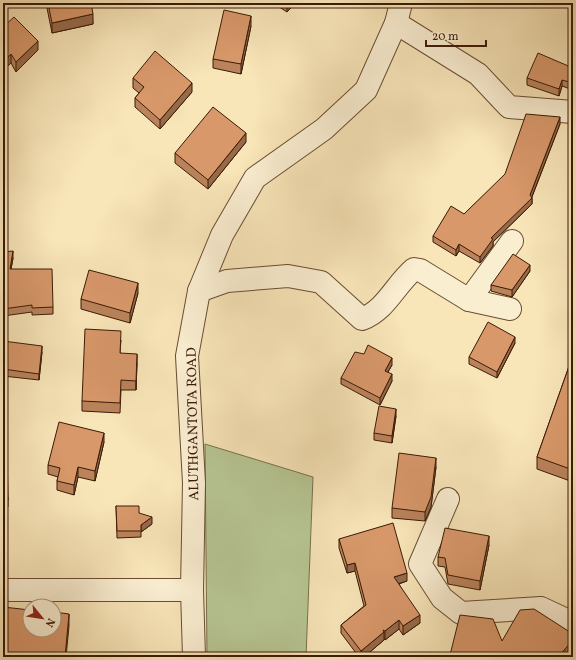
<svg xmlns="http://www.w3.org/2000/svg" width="576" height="660" font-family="Vollkorn,serif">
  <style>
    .green { fill: #b7c694; stroke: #78704d }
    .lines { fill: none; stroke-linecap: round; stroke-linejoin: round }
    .minor-casing { stroke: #6a4d32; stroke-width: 24 }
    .minor { stroke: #faeed1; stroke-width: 22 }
    .wall { fill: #ba835b; stroke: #3a1a06 }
    .shaded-wall { fill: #976a4a; stroke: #3a1a06 }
    .building { fill: #d8986a; stroke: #3a1a06 }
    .labels { text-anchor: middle; stroke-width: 3; stroke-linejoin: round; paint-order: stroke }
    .street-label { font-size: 14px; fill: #3a1a06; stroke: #faeed1 }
  </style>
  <rect width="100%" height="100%" fill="#f8e5b8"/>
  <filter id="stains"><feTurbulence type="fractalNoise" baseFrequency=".005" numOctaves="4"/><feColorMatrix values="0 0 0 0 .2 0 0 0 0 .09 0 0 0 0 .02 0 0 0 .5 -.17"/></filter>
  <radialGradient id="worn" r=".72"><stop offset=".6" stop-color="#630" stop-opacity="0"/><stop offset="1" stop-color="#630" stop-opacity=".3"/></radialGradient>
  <polygon class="green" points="205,444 313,477 306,657 207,657"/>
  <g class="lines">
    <defs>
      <g id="minor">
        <polyline points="396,23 478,74 509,107 573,112"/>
        <path d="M 199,291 L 227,281 L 288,276 L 321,282 L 362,319 C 386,310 395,285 414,269 L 420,270 L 469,300 L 510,309"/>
        <polyline points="469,300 512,241"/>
        <polyline points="448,499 420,564 442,598 461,613 541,608 573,623"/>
        <polyline points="3,590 192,590"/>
        <polyline points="194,657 192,590 194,483 187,356 199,291 222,235 255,178 324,129 366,90 396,23 401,3"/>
      </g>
    </defs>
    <use href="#minor" class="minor-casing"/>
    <use href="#minor" class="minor"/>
  </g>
  <g class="wall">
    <polygon points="46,3 91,3 93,24 52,33"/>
    <polygon points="273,3 295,3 287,12"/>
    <polygon points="251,26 241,74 213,68 213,59"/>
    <polygon points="3,27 38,50 16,72 11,63"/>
    <polygon points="573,68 573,90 562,86 559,96 527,85 527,78"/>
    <polygon points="133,78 192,92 160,129 135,107 135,98 139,93 133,88"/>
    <polygon points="560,124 532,197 532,204 493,242 493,246 480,263 459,251 456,256 433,242 433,236 464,214"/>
    <polygon points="246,142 208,189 175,163 175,153"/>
    <polygon points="3,252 13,258 11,269 53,307 53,314 32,315 32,312 3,316"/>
    <polygon points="530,271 512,297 491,291 491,285"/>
    <polygon points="138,293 130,323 81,309 81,299"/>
    <polygon points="121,340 120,353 137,363 136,390 121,390 120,413 82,411 82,401"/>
    <polygon points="3,341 42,352 39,380 3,376"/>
    <polygon points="515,343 497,378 469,364 469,357"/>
    <polygon points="573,355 573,482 537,469 537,457"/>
    <polygon points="392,365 388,372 392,381 380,405 341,384 341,378"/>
    <polygon points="396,416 392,443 374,440 374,433"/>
    <polygon points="104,442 95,481 78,477 74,495 57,490 57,481 58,477 48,474 48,465"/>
    <polygon points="3,449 8,500 8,507 3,507"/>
    <polygon points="436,467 431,507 425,521 392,518 392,508"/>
    <polygon points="116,506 139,513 152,524 141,532 141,537 117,538"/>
    <polygon points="339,539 407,581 399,584 420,623 403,635 399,629 385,640 384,639 384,640 364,657 359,657 341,633 341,625 364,606 355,571 347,573 339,548"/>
    <polygon points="489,545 480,590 448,584 445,567 438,566 438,557"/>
  </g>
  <g class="shaded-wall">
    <polygon points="289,3 295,3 287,12 287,5"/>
    <polygon points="93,14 93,24 52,33 52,23"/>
    <polygon points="251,16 251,26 241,74 241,64"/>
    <polygon points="38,41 38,50 16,72 16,62"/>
    <polygon points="11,54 11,63 3,71 3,62"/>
    <polygon points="562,80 562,86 559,96 559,89"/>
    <polygon points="192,83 192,92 160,129 160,120"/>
    <polygon points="560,117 560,124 531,199 532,198 532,204 493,242 493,246 480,263 480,257 491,238 530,195"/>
    <polygon points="246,133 246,142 208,189 208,180"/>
    <polygon points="6,197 6,204 3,211 3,204"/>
    <polygon points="459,244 459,251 456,256 456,250"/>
    <polygon points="13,251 13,258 10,275 10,269"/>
    <polygon points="530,265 530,271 512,297 512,290"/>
    <polygon points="138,283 138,293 130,323 130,313"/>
    <polygon points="515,337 515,343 497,378 497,372"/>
    <polygon points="42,346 42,352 39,380 39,374"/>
    <polygon points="137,354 137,363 136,390 136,381"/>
    <polygon points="392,358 392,365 385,377 385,371"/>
    <polygon points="392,374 392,381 380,405 380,398"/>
    <polygon points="396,409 396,416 392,443 392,436"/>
    <polygon points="104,433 104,442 95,481 95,471"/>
    <polygon points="436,458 436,467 431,507 425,521 425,512"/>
    <polygon points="78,467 78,477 74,495 74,485"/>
    <polygon points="152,517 152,524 141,532 141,525"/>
    <polygon points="489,536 489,545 480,590 480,581"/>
    <polygon points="355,563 355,571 347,573 347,565"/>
    <polygon points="407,573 407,581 394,585 394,577"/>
    <polygon points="69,614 69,626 66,657 65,657"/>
    <polygon points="420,615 420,623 403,635 403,626"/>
    <polygon points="399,620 399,629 385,640 385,631"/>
    <polygon points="384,632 384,640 364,657 361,657 361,651"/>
    <polygon points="573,640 573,652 569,657 558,657"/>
  </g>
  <g class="building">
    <polygon points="48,3 91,3 93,14 52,23"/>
    <polygon points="284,3 289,3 287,5"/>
    <polygon points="224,10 251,16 241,64 213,59"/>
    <polygon points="14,17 38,41 16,62 11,54 3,62 3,27"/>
    <polygon points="155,51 192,83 160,120 135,98 144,87 133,78"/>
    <polygon points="538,53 573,68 573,83 562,80 559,89 527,78"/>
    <polygon points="213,107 246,133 208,180 175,153"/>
    <polygon points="526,114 560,117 530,195 532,198 491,238 493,239 480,257 459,244 456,250 433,236 451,206 464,214 505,174"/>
    <polygon points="3,196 6,197 3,204"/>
    <polygon points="13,251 10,269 52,269 53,307 32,308 32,305 3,309 3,252"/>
    <polygon points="513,254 530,265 512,290 491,285"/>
    <polygon points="89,270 138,283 130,313 81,299"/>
    <polygon points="488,322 515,337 497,372 469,357"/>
    <polygon points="85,329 121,331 120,353 137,354 136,381 121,380 120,403 82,401"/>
    <polygon points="3,341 42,346 39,374 3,369"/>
    <polygon points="368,345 392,358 385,371 392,374 380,398 341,378 355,352 364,354"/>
    <polygon points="573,355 573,470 537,457"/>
    <polygon points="379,406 396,409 392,436 374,433"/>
    <polygon points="59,422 104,433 95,471 78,467 74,485 57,481 60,468 48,465"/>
    <polygon points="3,449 7,449 8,500 3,501"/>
    <polygon points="399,453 436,458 431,497 425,512 392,508"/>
    <polygon points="116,506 139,506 139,513 152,517 141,525 141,531 117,531"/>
    <polygon points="393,523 407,573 394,577 420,615 403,626 399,620 385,631 383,630 384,632 361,651 341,625 366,605 355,563 347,565 339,539"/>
    <polygon points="445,528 489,536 480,581 448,575 445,558 438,557"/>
    <polygon points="3,607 30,610 30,630 54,630 54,612 69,614 65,657 3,657"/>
    <polygon points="534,609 573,634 573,640 558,657 454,657 450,655 460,615 493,619 502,641 520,610"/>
  </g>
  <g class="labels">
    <g class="street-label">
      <text transform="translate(192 424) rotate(-91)" y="5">ALUTHGANTOTA ROAD</text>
    </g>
  </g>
  <rect width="576" height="660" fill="none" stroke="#f8e5b8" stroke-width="16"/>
  <rect x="4" y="4" width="568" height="652" fill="none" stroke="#3a1a06" stroke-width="2"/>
  <rect x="8" y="8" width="560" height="644" fill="none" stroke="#3a1a06"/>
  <g transform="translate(42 618) rotate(120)"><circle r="19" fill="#faeed1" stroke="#ad9980"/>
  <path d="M0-3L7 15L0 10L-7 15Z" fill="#8f2418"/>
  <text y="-6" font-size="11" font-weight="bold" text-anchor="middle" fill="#3a1a06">N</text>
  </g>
  <path d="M426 40v6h60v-6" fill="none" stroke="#3a1a06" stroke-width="2"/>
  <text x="432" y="40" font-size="12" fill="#3a1a06" stroke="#faeed1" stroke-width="3" paint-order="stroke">20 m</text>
  <rect width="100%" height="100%" filter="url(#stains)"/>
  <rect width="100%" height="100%" fill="url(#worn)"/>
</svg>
